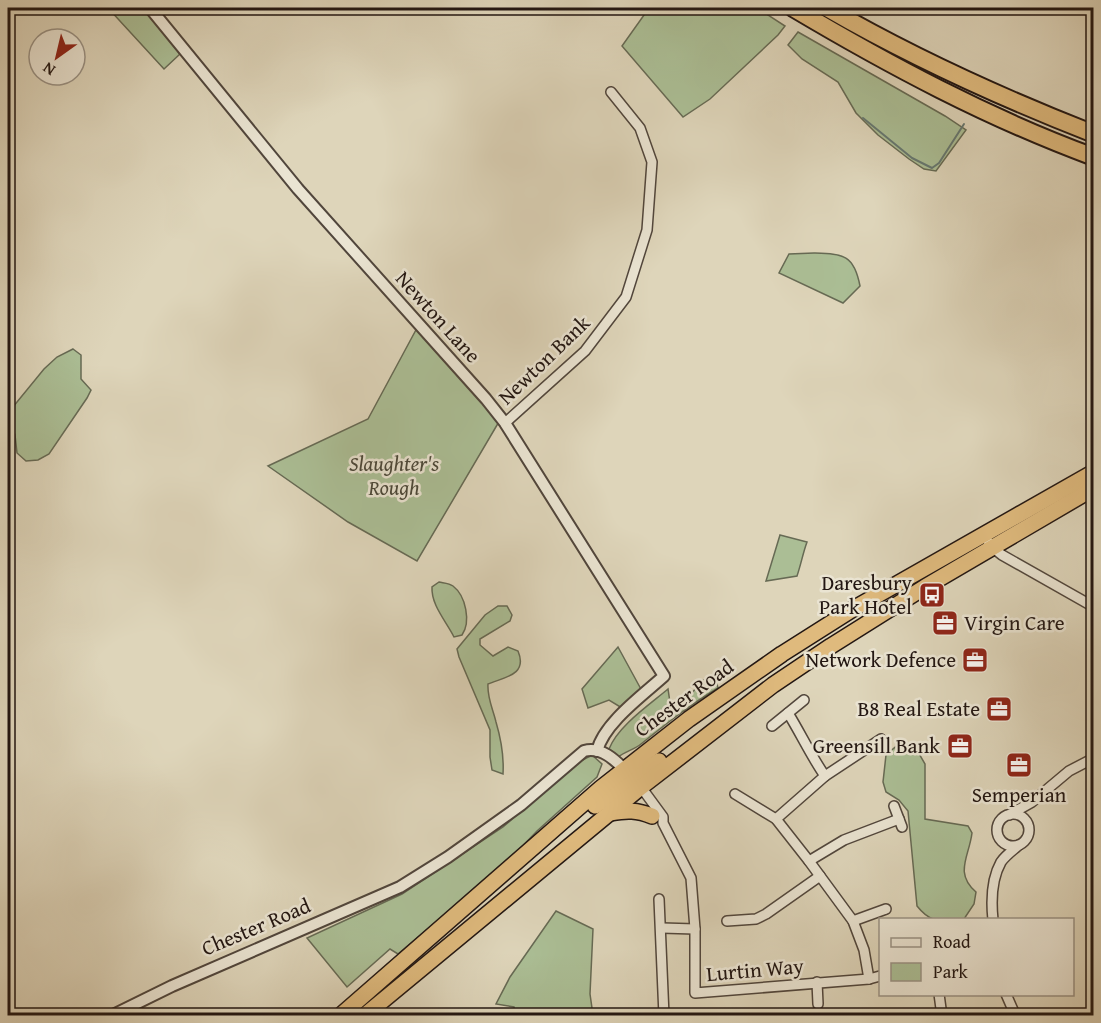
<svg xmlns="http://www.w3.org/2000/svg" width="1101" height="1023" font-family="'Gentium Book Plus',serif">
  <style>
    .green { fill: #abbe95; stroke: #666a54; stroke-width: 1.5 }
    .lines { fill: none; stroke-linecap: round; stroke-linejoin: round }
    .stream { stroke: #667871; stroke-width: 2 }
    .minor-casing { stroke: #51463c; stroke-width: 12 }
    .tertiary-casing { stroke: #51463c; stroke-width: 14 }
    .trunk-casing { stroke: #221612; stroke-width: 18 }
    .motorway-casing { stroke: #221612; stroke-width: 20 }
    .minor { stroke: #eae4d2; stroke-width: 9 }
    .tertiary { stroke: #eae4d2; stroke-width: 10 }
    .trunk { stroke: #dfba7d; stroke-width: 15 }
    .motorway { stroke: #dfba7d; stroke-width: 16 }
    .labels { text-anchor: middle; stroke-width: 5; stroke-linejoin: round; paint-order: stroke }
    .street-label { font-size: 21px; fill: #221612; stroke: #eae4d2 }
    .park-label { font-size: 21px; font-style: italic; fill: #4b4839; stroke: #eae4d2 }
    .poi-label { font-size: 21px; fill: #221612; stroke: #eae4d2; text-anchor: end }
  </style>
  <rect width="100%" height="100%" fill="#ded5ba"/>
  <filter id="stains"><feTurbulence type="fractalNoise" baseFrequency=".00333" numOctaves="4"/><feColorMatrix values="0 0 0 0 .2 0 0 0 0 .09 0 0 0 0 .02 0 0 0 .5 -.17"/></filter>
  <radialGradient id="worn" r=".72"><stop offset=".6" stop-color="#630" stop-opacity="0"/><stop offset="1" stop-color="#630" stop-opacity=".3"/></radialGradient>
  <g class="green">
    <polygon points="108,8 143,8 180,54 164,69"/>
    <polygon points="649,8 757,8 785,26 778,35 710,99 683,117 622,46"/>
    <polygon points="798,32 945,116 966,130 936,171 924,169 909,159 878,135 856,113 838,82 802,59 788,45"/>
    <path d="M 814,253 C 843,254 854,254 860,286 L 843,303 L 779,273 L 789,254 Z"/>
    <polygon points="417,328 500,420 417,561 348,522 268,466 368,419"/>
    <polygon points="73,349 81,355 81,379 91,390 87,398 49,454 38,460 26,461 17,453 15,435 8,443 8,413 44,369 57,357"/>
    <path d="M 780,535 L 807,542 C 803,553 801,564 797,576 L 766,581 Z"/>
    <path d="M 439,582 C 443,583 449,583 453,586 C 466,596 471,622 462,635 L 454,637 C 446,621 431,605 432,587 Z"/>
    <path d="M 498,606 L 507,606 L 512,615 L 510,621 L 480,639 L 480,645 L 493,656 L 508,647 L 518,651 C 528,675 505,677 488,684 C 487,698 493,709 496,722 C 501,739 504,757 503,774 L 492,770 L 490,757 L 490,730 L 459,657 L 457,649 L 485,615 Z"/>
    <polygon points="618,647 642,691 622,708 609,700 588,708 582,689"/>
    <path d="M 703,680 L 716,680 L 718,688 C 691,704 666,724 641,744 C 634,750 625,751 617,758 L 609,749 C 618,726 649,705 668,689 L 671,709 L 691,694 Z"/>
    <path d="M 900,743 L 914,745 L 925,764 L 925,819 L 968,826 L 972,833 C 969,857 954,873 976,892 L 974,904 L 964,919 C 941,920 932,925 917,906 L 908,811 L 899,800 L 886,792 L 883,782 L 886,755 Z"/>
    <polygon points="592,755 602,764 597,777 537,831 507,862 398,954 390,949 347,987 307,938 402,894 503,827 577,763"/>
    <polygon points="556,911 593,929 590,994 593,1015 515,1015 514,1007 496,1004 510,977"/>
  </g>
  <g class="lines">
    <polyline class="stream" points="863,118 912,158 932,168 939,163 964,124"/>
    <defs>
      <g id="minor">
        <polyline points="505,423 585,351 626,297 647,230 652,162 640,128 611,92"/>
        <polyline points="983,534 992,547 1002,555 1094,607"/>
        <path d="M 788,713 C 801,734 811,756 825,776"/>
        <polyline points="772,726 804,700"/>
        <polyline points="641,787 663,817 663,823 691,878 695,929 695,993 869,979 880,976"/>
        <polyline points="735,794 776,819 809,861 853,921 864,950 869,979"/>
        <polyline points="894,806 902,827"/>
        <circle cx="1013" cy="830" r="16"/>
        <polyline points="1009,815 1032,802 1069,771 1094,758"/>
        <polyline points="776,819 825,776 881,739"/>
        <polyline points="809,861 844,840 899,819"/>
        <polyline points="659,899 664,1016"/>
        <path d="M 993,920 C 991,901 992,878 1001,862 C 1005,856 1013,850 1019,845"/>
        <polyline points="727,921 756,919 766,914 820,876"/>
        <polyline points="853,921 886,909"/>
        <polyline points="662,928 695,929"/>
        <polyline points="817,982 818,1004"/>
        <polyline points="939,994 942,1016"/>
        <polyline points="1006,994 1013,1010"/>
      </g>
      <g id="tertiary">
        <path d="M 150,8 L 298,189 L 486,399 L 505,423 L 664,676 C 643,695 604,723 597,751"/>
        <path d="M 111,1016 L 172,986 L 400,887 L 448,857 L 521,805 L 584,751 C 603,746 617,762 629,774"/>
      </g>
      <g id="trunk">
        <polyline points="595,806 659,761"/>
        <path d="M 611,813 C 627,810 637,810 652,816"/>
        <polyline points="340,1016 601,788 689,719 782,654 853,609 1094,472"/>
        <polyline points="364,1016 641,787 773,685 831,646 925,587 1094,488"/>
      </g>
      <g id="motorway">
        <path d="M 793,8 C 889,65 988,118 1094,157"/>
        <path d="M 827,8 C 912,57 1002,98 1094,134"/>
      </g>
    </defs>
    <use href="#minor" class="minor-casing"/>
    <use href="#tertiary" class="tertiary-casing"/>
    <use href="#trunk" class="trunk-casing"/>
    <use href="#motorway" class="motorway-casing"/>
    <use href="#minor" class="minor"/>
    <use href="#tertiary" class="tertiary"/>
    <use href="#trunk" class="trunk"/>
    <use href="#motorway" class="motorway"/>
  </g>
  <defs>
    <symbol id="bus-square" viewBox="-11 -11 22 22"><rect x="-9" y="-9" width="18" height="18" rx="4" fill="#8f2418" stroke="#eae4d2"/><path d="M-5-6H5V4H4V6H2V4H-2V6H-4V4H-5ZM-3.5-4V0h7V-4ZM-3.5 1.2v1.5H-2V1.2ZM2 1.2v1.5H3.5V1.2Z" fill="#fff"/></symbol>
    <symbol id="office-square" viewBox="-11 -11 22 22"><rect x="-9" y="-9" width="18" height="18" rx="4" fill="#8f2418" stroke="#eae4d2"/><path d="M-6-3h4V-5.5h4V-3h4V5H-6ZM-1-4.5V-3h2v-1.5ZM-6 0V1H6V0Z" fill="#fff"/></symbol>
  </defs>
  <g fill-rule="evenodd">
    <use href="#bus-square" x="917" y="580" width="30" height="30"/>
    <use href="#office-square" x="930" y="608" width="30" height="30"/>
    <use href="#office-square" x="960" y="645" width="30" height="30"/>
    <use href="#office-square" x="984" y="694" width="30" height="30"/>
    <use href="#office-square" x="945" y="731" width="30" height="30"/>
    <use href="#office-square" x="1004" y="750" width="30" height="30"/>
  </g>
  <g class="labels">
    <g class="street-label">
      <text transform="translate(438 317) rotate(48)" y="7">Newton Lane</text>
      <text transform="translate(544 360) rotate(-44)" y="7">Newton Bank</text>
      <text transform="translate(684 698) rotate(-36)" y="7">Chester Road</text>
      <text transform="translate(256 927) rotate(-23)" y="7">Chester Road</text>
      <text transform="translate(755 970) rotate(-5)" y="7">Lurtin Way</text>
    </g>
    <g class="park-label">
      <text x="394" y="471">Slaughter's<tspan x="394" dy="24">Rough</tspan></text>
    </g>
    <g class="poi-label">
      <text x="912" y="590">Daresbury<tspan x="912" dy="24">Park Hotel</tspan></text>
      <text x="964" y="630" text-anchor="start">Virgin Care</text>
      <text x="956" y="667">Network Defence</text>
      <text x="980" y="716">B8 Real Estate</text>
      <text x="940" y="753">Greensill Bank</text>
      <text x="1019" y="802" text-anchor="middle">Semperian</text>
    </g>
  </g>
  <rect width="1101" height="1023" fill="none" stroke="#ded5ba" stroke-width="30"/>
  <rect x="9" y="9" width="1083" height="1005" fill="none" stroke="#221612" stroke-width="3"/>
  <rect x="15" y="15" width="1071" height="993" fill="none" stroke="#221612" stroke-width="1.5"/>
  <rect x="879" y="918" width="195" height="78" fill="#eae4d2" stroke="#9a9285" stroke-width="1.5"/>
  <rect x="891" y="938" width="30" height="9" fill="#eae4d2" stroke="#9a9285" stroke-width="1.5"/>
  <text x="933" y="948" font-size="18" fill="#221612">Road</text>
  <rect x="891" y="963" width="30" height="18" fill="#abbe95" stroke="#9a9285" stroke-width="1.5"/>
  <text x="933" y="978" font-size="18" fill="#221612">Park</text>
  <g transform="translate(57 57) rotate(214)"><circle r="28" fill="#eae4d2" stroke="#9a9285" stroke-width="1.5"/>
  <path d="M0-4.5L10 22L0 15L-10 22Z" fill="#8f2418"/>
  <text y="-9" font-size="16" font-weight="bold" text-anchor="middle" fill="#221612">N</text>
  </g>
  <rect width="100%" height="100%" filter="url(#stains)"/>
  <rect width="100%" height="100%" fill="url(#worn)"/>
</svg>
